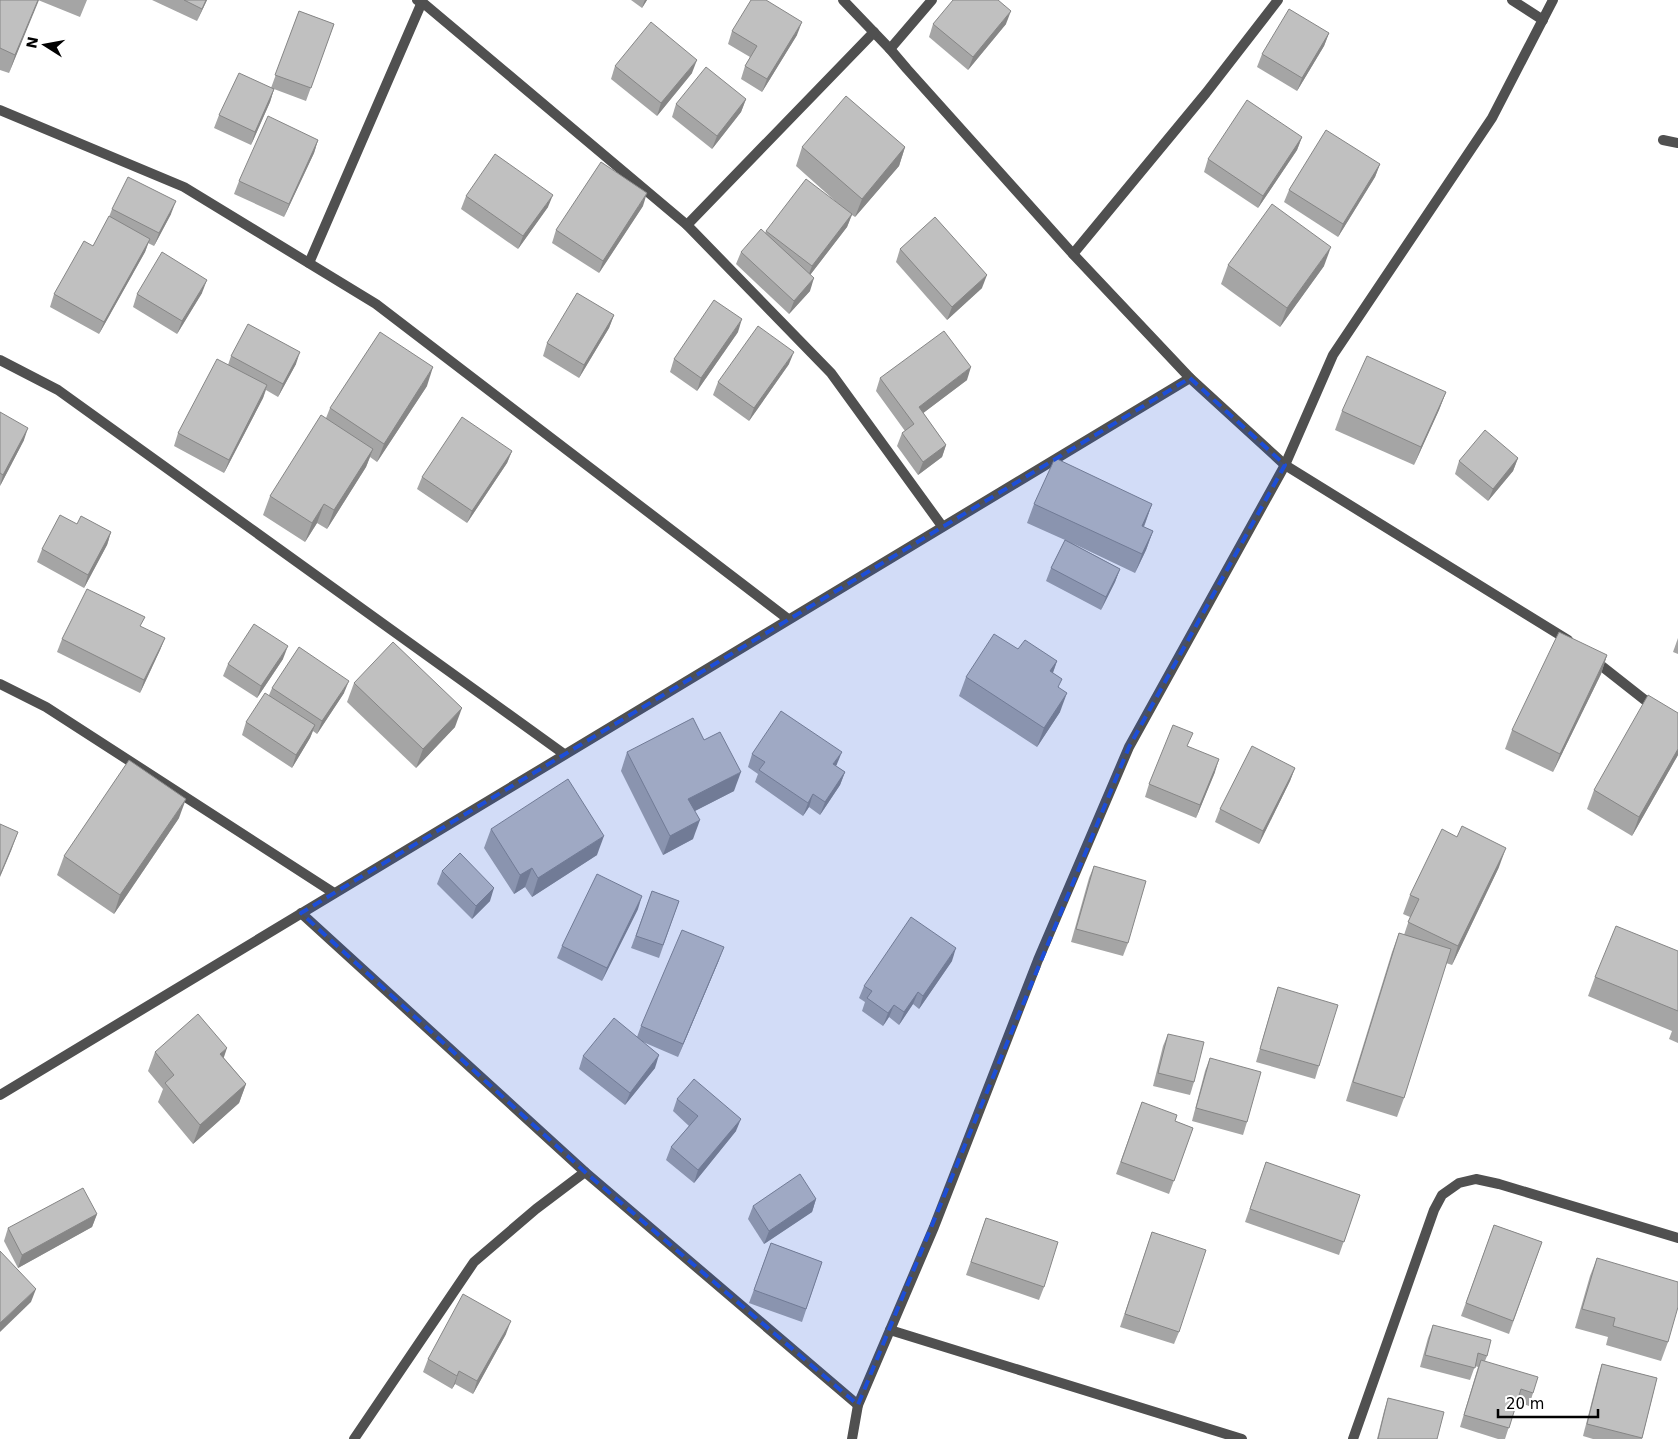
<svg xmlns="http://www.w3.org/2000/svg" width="1678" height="1439" font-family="'DejaVu Sans',sans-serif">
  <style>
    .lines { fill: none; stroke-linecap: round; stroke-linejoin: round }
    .street { stroke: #505050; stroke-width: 10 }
    .wall { fill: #a5a5a5 }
    .shaded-wall { fill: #868686 }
    .building { fill: #c0c0c0; stroke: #868686 }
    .marked { fill: #1d4ed8; fill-opacity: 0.2; stroke: #1d4ed8; stroke-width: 4; stroke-dasharray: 10 6; stroke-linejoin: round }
  </style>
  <rect width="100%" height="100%" fill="#fff"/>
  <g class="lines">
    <g class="street">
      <polyline points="417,0 422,2 687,225 831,373 942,526"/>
      <polyline points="843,0 890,49 907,69 1073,254 1190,378 1285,465 1568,640"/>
      <polyline points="1512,0 1543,20"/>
      <polyline points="890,49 932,0"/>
      <polyline points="0,110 184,187 376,304 788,619"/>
      <polyline points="1663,140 1678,143"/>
      <polyline points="687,225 874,32"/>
      <polyline points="1073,254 1206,93 1278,0"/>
      <polyline points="309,263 422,2"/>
      <polyline points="0,360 58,390 564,754"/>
      <polyline points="1594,660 1655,708"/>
      <polyline points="0,684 46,707 334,893"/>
      <polyline points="301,913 585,1172 858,1405"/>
      <polyline points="0,1095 1190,378"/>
      <polyline points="890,1330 1242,1439"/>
      <polyline points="354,1439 474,1262 536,1209 585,1172"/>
      <polyline points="852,1439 858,1405 934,1227 1038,960 1129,747 1285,465 1333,355 1492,118 1553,0"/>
      <polyline points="1353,1439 1434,1210 1442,1195 1459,1183 1476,1179 1499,1184 1678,1238"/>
    </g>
  </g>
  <g class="wall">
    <polygon points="0,0 87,0 80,17 38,0 9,73 0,70"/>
    <polygon points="152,0 207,0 197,21"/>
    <polygon points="631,0 647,0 642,8"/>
    <polygon points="299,11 334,24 306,101 274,89 270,102 251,145 214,128 219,115 271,88"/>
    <polygon points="933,24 1006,24 968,70 929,37"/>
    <polygon points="732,31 797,35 762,92 741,79 745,66 750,57 728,44"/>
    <polygon points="1329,33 1324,46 1297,91 1257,67 1262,54"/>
    <polygon points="615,66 692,73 657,116 611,79"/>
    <polygon points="746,99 741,112 712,149 672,117 676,104"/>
    <polygon points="1302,137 1297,150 1258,208 1204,172 1208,159"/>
    <polygon points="318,140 314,153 284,217 234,194 239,181"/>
    <polygon points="802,147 905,147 899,166 855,217 852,215 847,227 810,275 810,291 789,314 736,264 741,252 765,233 766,231 843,208 796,166"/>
    <polygon points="1380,164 1375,177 1338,237 1284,202 1289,190"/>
    <polygon points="466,196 548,207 518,249 461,209"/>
    <polygon points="643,206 599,273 552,243 556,230"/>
    <polygon points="112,209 171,214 154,246 148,243 145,252 99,334 50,307 54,294 93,246 109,217"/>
    <polygon points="900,249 982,288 947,320 896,262"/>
    <polygon points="1228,265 1324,266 1280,327 1221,284"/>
    <polygon points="202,293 177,334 133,307 137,294"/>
    <polygon points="614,315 609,328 579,378 543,356 547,343"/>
    <polygon points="738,332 697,391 670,372 674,359"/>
    <polygon points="231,356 296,364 278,397 266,390 263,398 224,473 174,446 178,433 228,365"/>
    <polygon points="789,364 749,421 713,395 718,382"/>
    <polygon points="880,378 967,380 923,413 946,445 942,457 918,475 897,446 902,433 905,431 876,391"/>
    <polygon points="427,386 377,462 370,457 366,467 327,529 317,523 305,542 263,515 270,496 326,418 330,408"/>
    <polygon points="1446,392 1439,410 1414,465 1335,430 1342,411"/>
    <polygon points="0,412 24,440 0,486"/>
    <polygon points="512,451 507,463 467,523 417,489 422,477"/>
    <polygon points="1518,458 1513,471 1488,501 1455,474 1459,461"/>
    <polygon points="1034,504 1152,504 1144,527 1153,531 1146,550 1135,573 1072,543 1120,569 1115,582 1101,610 1046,581 1051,568 1065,540 1027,523"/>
    <polygon points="77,524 111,532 107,545 84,588 37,562 42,549"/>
    <polygon points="165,638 160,650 140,693 57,652 62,639"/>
    <polygon points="1678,638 1678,654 1673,652"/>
    <polygon points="1018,649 1057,661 1053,673 1059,688 1060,712 1037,747 959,696 966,677"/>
    <polygon points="1607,655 1601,674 1553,772 1505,749 1512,730"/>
    <polygon points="283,659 257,698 223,676 228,664"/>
    <polygon points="354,683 455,727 416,768 347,702"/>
    <polygon points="272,688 344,693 317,734 313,731 310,738 292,768 242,735 246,722 269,695"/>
    <polygon points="1678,713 1678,755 1632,836 1587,809 1594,790"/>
    <polygon points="704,740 734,791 695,811 693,839 663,855 621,771 627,752"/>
    <polygon points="1188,746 1215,772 1196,818 1145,797 1149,784"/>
    <polygon points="752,754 837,764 836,766 845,772 840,785 820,815 809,807 803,816 755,782 758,774 748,767"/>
    <polygon points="1295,768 1290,781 1259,844 1215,822 1220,809"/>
    <polygon points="179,818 114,914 57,875 64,856"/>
    <polygon points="491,829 597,855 532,897 525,887 514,894 484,848"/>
    <polygon points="1094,866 1128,943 1123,956 1071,942 1089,878"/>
    <polygon points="1499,867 1452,965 1446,963 1404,1098 1397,1117 1346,1101 1392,952 1399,933 1404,935 1410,917 1403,914 1410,895"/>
    <polygon points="442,871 490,901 472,919 437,884"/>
    <polygon points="652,891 679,901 659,958 631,948"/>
    <polygon points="638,909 602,981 557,958 562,946"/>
    <polygon points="1678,951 1678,1043 1669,1039 1672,1031 1588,996 1595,977"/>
    <polygon points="719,960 678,1057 643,1042 655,1068 625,1105 579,1069 583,1056 637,1037 641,1026"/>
    <polygon points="952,961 919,1009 913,1004 899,1025 889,1017 883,1026 862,1011 865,1002 859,998 864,986"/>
    <polygon points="1278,987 1319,1066 1315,1079 1256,1062 1274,1000"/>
    <polygon points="1168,1034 1194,1082 1190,1095 1153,1086 1163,1046"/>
    <polygon points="155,1052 224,1058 246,1084 239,1103 193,1144 158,1102 163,1089 148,1071"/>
    <polygon points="1210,1058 1247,1122 1243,1135 1192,1121 1205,1071"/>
    <polygon points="677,1099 736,1131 694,1183 666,1160 671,1147 689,1126 673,1111"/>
    <polygon points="1142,1102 1175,1121 1193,1128 1169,1194 1116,1174"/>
    <polygon points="1266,1162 1360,1195 1339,1255 1245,1222"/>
    <polygon points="816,1199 812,1212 764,1244 748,1219 753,1206"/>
    <polygon points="97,1214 92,1227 18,1268 4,1241 8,1228"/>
    <polygon points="986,1218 1044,1287 1039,1300 966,1275"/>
    <polygon points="1494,1225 1542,1242 1509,1334 1461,1316"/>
    <polygon points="1152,1232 1179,1332 1174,1344 1120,1327"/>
    <polygon points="771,1243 822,1262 802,1322 749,1303"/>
    <polygon points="1597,1258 1668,1342 1661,1361 1606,1345 1608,1337 1575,1328 1590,1276"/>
    <polygon points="1433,1325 1487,1356 1485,1361 1533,1393 1529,1406 1517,1402 1505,1439 1498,1439 1460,1427 1478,1367 1475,1366 1470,1380 1420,1367 1428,1338"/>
    <polygon points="506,1334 473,1394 455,1384 452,1389 423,1372 428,1359"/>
    <polygon points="1602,1364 1657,1378 1642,1439 1593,1439 1583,1436 1598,1377"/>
    <polygon points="1388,1398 1437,1439 1377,1439 1384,1411"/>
  </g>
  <g class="shaded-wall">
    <polygon points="38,0 39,0 9,73 15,55"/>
    <polygon points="206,0 207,0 197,21 202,9"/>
    <polygon points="645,0 647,0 642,8 644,2"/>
    <polygon points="1011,11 1006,24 968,70 973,57"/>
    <polygon points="802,22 797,35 762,92 767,79"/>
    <polygon points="1329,33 1324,46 1297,91 1302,78"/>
    <polygon points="697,60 692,73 657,116 661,103"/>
    <polygon points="274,89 270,102 251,145 255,132"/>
    <polygon points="746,99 741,112 712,149 717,136"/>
    <polygon points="1302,137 1297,150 1258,208 1263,196"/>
    <polygon points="318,140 314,153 284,217 289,204"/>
    <polygon points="905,147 899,166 855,217 862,199"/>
    <polygon points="1380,164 1375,177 1338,237 1343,224"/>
    <polygon points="647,193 643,206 599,273 603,261"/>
    <polygon points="553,195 548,207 518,249 523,236"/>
    <polygon points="176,201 171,214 154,246 159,233"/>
    <polygon points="852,214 847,227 807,279 812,266"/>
    <polygon points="150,239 145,252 99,334 104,322"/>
    <polygon points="1331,247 1324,266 1280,327 1287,308"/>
    <polygon points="987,275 982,288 947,320 952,307"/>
    <polygon points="814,278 810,291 789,314 794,301"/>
    <polygon points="207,280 202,293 177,334 182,321"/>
    <polygon points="614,315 609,328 579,378 584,365"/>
    <polygon points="742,319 738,332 697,391 701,378"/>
    <polygon points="300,352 296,364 278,397 283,384"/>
    <polygon points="794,352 789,364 749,421 754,408"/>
    <polygon points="433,367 427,386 377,462 384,444"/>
    <polygon points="971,367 967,380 914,420 919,407"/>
    <polygon points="267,385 263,398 224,473 229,460"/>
    <polygon points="1446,392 1439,410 1414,465 1421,447"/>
    <polygon points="28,428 24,440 0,486 3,475"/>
    <polygon points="946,445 942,457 918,475 923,462"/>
    <polygon points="373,449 366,467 327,529 334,510"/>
    <polygon points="512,451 507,463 467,523 472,511"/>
    <polygon points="1518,458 1513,471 1488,501 1493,489"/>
    <polygon points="324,504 317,523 305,542 312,523"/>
    <polygon points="1152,504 1145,523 1135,545 1142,526"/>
    <polygon points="1153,531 1146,550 1135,573 1142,554"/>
    <polygon points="111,532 107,545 84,588 88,575"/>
    <polygon points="1120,569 1115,582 1101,610 1106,597"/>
    <polygon points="165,638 160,650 140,693 144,680"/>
    <polygon points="288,646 283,659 257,698 261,686"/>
    <polygon points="1607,655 1601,674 1553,772 1560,754"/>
    <polygon points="1057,661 1050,680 1050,671"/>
    <polygon points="349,681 344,693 317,734 322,721"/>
    <polygon points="1067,693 1060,712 1037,747 1044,728"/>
    <polygon points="462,708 455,727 416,768 423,749"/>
    <polygon points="315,725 310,738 292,768 296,755"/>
    <polygon points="1678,749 1678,755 1632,836 1639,817"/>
    <polygon points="842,752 837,764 829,777 833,764"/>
    <polygon points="1219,759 1215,772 1196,818 1200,805"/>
    <polygon points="1295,768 1290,781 1259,844 1263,831"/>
    <polygon points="741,772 734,791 681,818 688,799"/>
    <polygon points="845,772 840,785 820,815 825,802"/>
    <polygon points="813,794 809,807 803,816 808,803"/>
    <polygon points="186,799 179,818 114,914 120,895"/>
    <polygon points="700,820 693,839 663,855 670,836"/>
    <polygon points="18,832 11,851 0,877 0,875"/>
    <polygon points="604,836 597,855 532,897 538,878"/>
    <polygon points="1506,848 1499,867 1452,965 1458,946"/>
    <polygon points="532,868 525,887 514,894 520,875"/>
    <polygon points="494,888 490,901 472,919 476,906"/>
    <polygon points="642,896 638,909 602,981 607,968"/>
    <polygon points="724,947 719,960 678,1057 683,1044"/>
    <polygon points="956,948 952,961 919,1009 923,996"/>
    <polygon points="918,992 913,1004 899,1025 904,1012"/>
    <polygon points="894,1005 889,1017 883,1026 888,1013"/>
    <polygon points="227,1048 221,1066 220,1054"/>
    <polygon points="659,1055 655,1068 625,1105 630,1093"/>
    <polygon points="246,1084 239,1103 193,1144 200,1125"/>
    <polygon points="741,1119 736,1131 694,1183 698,1170"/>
    <polygon points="816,1199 812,1212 764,1244 769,1231"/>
    <polygon points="97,1214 92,1227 18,1268 22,1255"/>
    <polygon points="36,1289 31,1302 0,1332 0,1323"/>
    <polygon points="511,1321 506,1334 473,1394 477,1381"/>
    <polygon points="459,1371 455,1384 452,1389 457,1376"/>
  </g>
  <g class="building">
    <polygon points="0,0 38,0 15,55 0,48"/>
    <polygon points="184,0 206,0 202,9"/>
    <polygon points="751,0 766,0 802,22 767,79 745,66 757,46 732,31"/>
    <polygon points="953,0 998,0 1011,11 973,57 933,24"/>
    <polygon points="1289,9 1329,33 1302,78 1262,54"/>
    <polygon points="299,11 334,24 311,88 275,75"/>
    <polygon points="651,22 697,60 661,103 615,66"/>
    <polygon points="706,67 746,99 717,136 676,104"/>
    <polygon points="239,73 274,89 255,132 219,115"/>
    <polygon points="846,96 905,147 862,199 802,147"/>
    <polygon points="1247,100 1302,137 1263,196 1208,159"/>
    <polygon points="268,116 318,140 289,204 239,181"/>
    <polygon points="1326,130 1380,164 1343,224 1289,190"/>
    <polygon points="495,154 553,195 523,236 466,196"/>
    <polygon points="601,162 647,193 603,261 556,230"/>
    <polygon points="128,177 176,201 159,233 112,209"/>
    <polygon points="806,179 852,214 812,266 766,231"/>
    <polygon points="1272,204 1331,247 1287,308 1228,265"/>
    <polygon points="109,216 150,239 104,322 54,294 84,241 93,246"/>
    <polygon points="935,217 987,275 952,307 900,249"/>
    <polygon points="761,229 814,278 794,301 741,252"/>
    <polygon points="162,252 207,280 182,321 137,294"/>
    <polygon points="577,293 614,315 584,365 547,343"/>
    <polygon points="714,300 742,319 701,378 674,359"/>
    <polygon points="248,324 300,352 283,384 231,356"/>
    <polygon points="758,326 794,352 754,408 718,382"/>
    <polygon points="944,331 971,367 919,407 946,445 923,462 902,433 914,424 880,378"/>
    <polygon points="380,332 433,367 384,444 330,408"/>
    <polygon points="1367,356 1446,392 1421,447 1342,411"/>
    <polygon points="217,359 267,385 229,460 178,433"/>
    <polygon points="0,412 28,428 3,475 0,473"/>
    <polygon points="321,415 373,449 334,510 324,504 312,523 270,496"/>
    <polygon points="462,417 512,451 472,511 422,477"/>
    <polygon points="1485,430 1518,458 1493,489 1459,461"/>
    <polygon points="1055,458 1152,504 1142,526 1153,531 1142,554 1034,504"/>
    <polygon points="60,515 77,524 81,516 111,532 88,575 42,549"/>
    <polygon points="1065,540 1120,569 1106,597 1051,568"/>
    <polygon points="87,589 145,617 140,626 165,638 144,680 62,639"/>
    <polygon points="254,624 288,646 261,686 228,664"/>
    <polygon points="1559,632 1607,655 1560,754 1512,730"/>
    <polygon points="994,634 1018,649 1025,640 1057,661 1050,671 1062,679 1058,687 1067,693 1044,728 966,677"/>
    <polygon points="393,642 462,708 423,749 354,683"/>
    <polygon points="299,647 349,681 322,721 272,688"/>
    <polygon points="265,693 315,725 296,755 246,722"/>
    <polygon points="1648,695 1678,713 1678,749 1639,817 1594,790"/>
    <polygon points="781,711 842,752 833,764 845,772 825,802 813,794 808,803 759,770 765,762 752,754"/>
    <polygon points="693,718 704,740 720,732 741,772 688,799 700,820 670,836 627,752"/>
    <polygon points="1173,725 1193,733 1187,746 1219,759 1200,805 1149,784"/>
    <polygon points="1252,746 1295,768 1263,831 1220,809"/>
    <polygon points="129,760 186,799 120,895 64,856"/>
    <polygon points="568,779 604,836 538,878 532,868 520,875 491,829"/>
    <polygon points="0,824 18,832 0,875"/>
    <polygon points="1462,826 1506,848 1458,946 1408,922 1419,899 1410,895 1442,829 1457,837"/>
    <polygon points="460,853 494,888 476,906 442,871"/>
    <polygon points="1094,866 1146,881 1128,943 1076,929"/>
    <polygon points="597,874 642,896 607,968 562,946"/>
    <polygon points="652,891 679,901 663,945 636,936"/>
    <polygon points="911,917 956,948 923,996 918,992 904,1012 894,1005 888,1013 867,998 872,991 864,986"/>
    <polygon points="1616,926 1678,951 1678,1011 1595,977"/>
    <polygon points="682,930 724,947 683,1044 641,1026"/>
    <polygon points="1399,933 1451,949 1404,1098 1353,1082"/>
    <polygon points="1278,987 1338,1005 1319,1066 1260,1049"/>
    <polygon points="198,1014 227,1048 220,1054 246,1084 200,1125 165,1083 174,1075 155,1052"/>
    <polygon points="614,1018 659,1055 630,1093 583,1056"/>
    <polygon points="1168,1034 1204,1042 1194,1082 1158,1073"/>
    <polygon points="1210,1058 1261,1072 1247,1122 1196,1108"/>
    <polygon points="694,1079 741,1119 698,1170 671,1147 698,1116 677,1099"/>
    <polygon points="1142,1102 1177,1115 1175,1121 1193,1128 1174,1181 1121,1162"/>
    <polygon points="1266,1162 1360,1195 1344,1242 1250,1209"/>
    <polygon points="800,1174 816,1199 769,1231 753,1206"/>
    <polygon points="83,1188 97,1214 22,1255 8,1228"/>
    <polygon points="986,1218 1058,1242 1044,1287 971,1262"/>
    <polygon points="1494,1225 1542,1242 1513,1321 1466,1303"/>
    <polygon points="1152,1232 1206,1250 1179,1332 1125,1314"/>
    <polygon points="771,1243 822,1262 806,1309 754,1290"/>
    <polygon points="0,1251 36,1289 0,1323"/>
    <polygon points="1597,1258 1678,1282 1678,1307 1668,1342 1613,1326 1615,1318 1582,1309"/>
    <polygon points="463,1294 511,1321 477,1381 459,1371 457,1376 428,1359"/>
    <polygon points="1433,1325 1491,1340 1487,1356 1478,1353 1475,1368 1425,1355"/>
    <polygon points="1481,1360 1538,1377 1533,1393 1521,1389 1509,1428 1464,1415"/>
    <polygon points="1602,1364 1657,1378 1642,1438 1587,1424"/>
    <polygon points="1388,1398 1444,1412 1437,1439 1378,1439"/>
  </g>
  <path class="marked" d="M 1190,378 L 1285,465 L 1129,747 L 858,1405 L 585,1172 L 301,913 Z"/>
  <g transform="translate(45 45) rotate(281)" stroke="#ffffff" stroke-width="4" paint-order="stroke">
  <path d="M0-4L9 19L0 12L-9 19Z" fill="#000000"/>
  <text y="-8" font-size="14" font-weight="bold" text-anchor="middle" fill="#000000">N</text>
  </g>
  <path d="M1498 1409v8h100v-8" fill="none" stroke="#000000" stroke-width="2.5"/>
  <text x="1506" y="1409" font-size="15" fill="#000000" stroke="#ffffff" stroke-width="4" paint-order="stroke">20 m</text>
</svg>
